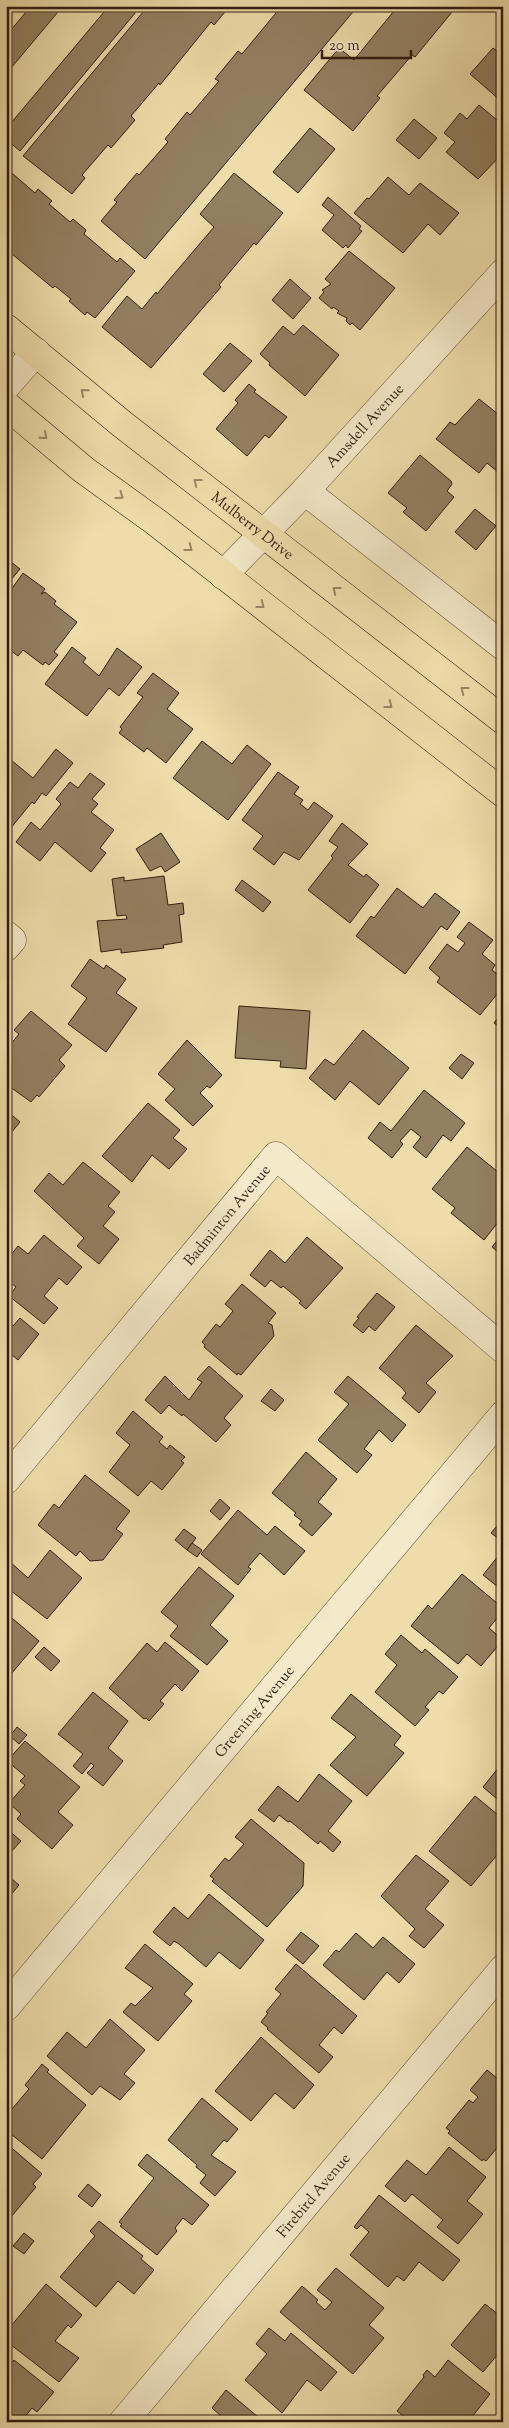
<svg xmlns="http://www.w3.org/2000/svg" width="509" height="2428" font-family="'Sorts Mill Goudy',serif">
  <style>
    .building { fill: #938061; stroke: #311c12 }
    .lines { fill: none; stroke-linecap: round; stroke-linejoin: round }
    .street-casing { stroke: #604c38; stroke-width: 29 }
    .primary-casing { stroke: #311c12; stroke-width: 29 }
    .street { stroke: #f4e9c8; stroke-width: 28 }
    .primary { stroke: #eda; stroke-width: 28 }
    .oneway { stroke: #998666 }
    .labels { text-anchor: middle; stroke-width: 5; stroke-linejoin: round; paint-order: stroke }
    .street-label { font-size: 15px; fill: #311c12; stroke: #f4e9c8 }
  </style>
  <rect width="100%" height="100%" fill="#eda"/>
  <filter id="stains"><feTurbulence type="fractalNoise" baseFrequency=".004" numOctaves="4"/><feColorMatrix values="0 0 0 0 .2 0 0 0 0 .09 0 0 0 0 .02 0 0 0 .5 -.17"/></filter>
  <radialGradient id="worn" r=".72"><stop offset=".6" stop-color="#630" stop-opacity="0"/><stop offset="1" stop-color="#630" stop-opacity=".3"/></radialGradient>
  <g class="building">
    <polygon points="31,6 63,6 6,74 6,36"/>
    <polygon points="109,6 141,6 20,151 6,139 6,129"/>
    <polygon points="148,6 224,6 222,9 225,12 214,25 211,22 160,85 159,83 131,116 135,120 111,148 108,145 82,175 85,178 72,194 23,156"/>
    <polygon points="276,6 358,6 145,259 101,221 117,202 114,200 137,173 139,175 168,142 165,139 187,112 190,115 219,81 215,79 238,51 242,54 276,13 273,10"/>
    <polygon points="398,6 457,6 415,57 412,55 377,96 380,98 353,131 304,90 339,48 354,60"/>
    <polygon points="503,44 503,98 501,101 470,74 493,48 497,51"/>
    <polygon points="479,105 503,125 503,153 478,179 446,152 455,142 444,133 460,113 467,119"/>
    <polygon points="414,119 437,138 419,159 396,140"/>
    <polygon points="310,128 335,149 298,193 273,172"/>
    <polygon points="6,168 35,193 38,189 52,201 49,204 70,222 73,219 86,230 84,234 117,262 120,258 135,271 95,318 87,312 85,315 69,301 71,299 55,286 53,288 6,249"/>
    <polygon points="234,173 283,213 256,245 254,243 219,285 221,287 151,368 102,327 127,296 142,309 156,292 157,294 214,227 200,214"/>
    <polygon points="388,177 409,195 420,183 459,213 440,235 428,224 403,253 354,213 367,198 369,199"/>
    <polygon points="328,197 361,226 359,229 362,231 348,248 346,245 343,248 322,230 334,215 322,205"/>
    <polygon points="349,251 395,288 360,330 352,323 350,325 346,321 347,318 337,313 339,311 333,307 332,309 319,298 324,292 322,290 331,284 325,279"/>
    <polygon points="290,279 311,298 293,319 272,300"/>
    <polygon points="303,325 339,355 305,396 269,365 270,363 260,354 283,326 294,335"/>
    <polygon points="230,343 252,361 224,392 203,374"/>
    <polygon points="249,384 256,390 254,392 287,417 269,438 265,435 247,456 216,429 238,403 235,400"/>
    <polygon points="479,399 503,418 501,436 503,438 503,466 498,472 487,463 479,473 436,439 450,422 455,425"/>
    <polygon points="420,455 451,481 452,484 447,491 454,497 426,531 403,512 407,508 388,493"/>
    <polygon points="475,509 496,526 476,550 455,532"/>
    <polygon points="6,558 20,569 6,586"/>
    <polygon points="23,573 45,589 41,594 45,592 56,601 54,604 77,622 54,652 58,655 49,665 45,662 43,665 23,650 18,656 6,647 6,597"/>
    <polygon points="72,647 86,658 83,662 99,676 117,648 142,667 119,696 109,688 87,716 45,684"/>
    <polygon points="153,673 179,693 167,709 193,729 166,763 147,748 144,752 119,733 122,729 120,727 143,697 137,693"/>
    <polygon points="202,741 232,764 247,745 271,764 228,820 173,778"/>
    <polygon points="56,749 73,763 46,796 42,793 34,804 32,802 6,834 6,765 11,760 33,778"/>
    <polygon points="278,772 299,787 294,794 303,800 300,804 308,810 314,802 333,816 299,860 284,852 274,865 253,849 263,836 242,820"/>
    <polygon points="90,773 105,784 92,799 98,804 91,812 114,830 100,848 106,853 91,872 55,842 40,861 16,842 31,822 40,830 61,804 56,799 70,782 78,788"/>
    <polygon points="342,823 368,844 348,865 364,877 366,874 379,885 350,923 308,890 333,858 331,856 338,847 329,841"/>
    <polygon points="161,833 180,862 165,872 161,866 150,871 136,849"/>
    <polygon points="164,876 168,905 183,903 184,914 179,915 182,942 163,945 164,948 121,953 121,949 101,952 97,921 127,919 126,915 117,916 112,879 124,877 124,881"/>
    <polygon points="242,880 271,902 263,912 235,890"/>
    <polygon points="397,888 423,908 435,893 460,912 447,930 441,926 405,974 356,936 371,916 374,918"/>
    <polygon points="469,922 493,940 482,954 495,965 492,970 503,979 503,987 480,1015 437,982 440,978 429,968 447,944 458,952 465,943 457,937"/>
    <polygon points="90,959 104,969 106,965 126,979 116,993 137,1008 106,1052 68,1024 87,998 71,986"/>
    <polygon points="239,1006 310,1011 306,1069 280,1067 281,1061 235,1058"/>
    <polygon points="31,1011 72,1045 59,1060 65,1066 39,1097 37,1095 31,1102 6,1084 6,1050 19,1034 14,1030"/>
    <polygon points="500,1015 503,1015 503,1029 494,1023"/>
    <polygon points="363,1030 409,1068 379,1105 350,1081 335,1100 309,1078 325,1059 334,1065"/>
    <polygon points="187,1040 222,1075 210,1088 207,1086 200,1093 213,1106 193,1126 165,1100 175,1089 158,1074"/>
    <polygon points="461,1054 474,1063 462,1079 449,1068"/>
    <polygon points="424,1090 465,1123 451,1141 443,1135 426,1158 413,1147 421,1137 411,1129 400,1141 403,1144 392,1158 368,1138 380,1122 391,1131"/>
    <polygon points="148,1103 180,1130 173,1138 187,1149 169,1169 152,1155 132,1182 102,1156"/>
    <polygon points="6,1110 20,1122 6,1139"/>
    <polygon points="467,1147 503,1176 503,1216 484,1240 451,1213 455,1208 432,1189"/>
    <polygon points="83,1162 120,1192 108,1206 115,1212 103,1226 119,1239 99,1264 77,1246 84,1238 34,1191 49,1173 63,1185"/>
    <polygon points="503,1233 503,1256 492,1247"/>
    <polygon points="44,1235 82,1267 67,1285 59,1278 44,1296 58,1308 44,1324 9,1296 16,1287 6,1279 6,1261 18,1246 28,1254"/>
    <polygon points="307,1237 343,1268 306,1309 299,1303 301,1301 283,1286 281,1288 271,1280 265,1287 250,1275 270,1250 285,1263"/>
    <polygon points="242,1284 276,1313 268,1323 272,1325 274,1336 241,1375 238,1373 237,1375 204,1347 205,1345 202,1342 216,1324 220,1327 233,1311 225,1304"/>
    <polygon points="377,1293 395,1307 375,1331 369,1326 363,1333 353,1325 359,1318 357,1317"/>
    <polygon points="20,1318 39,1334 18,1360 6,1350 6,1321 13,1326"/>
    <polygon points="416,1325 453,1356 426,1383 436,1392 419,1413 402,1398 406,1393 402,1388 379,1368"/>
    <polygon points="209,1366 243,1396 224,1418 231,1425 216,1442 183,1414 182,1416 169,1405 161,1414 145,1400 165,1376 189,1400 202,1382 197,1379"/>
    <polygon points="348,1376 406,1425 392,1442 379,1430 364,1449 372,1455 357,1473 318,1440 349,1404 334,1392"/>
    <polygon points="271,1389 284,1400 275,1411 261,1401"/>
    <polygon points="133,1411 163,1437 159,1442 167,1449 170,1445 185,1457 181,1461 184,1463 162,1490 151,1481 138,1496 109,1472 130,1445 116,1433"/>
    <polygon points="306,1452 337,1479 318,1502 332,1514 312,1536 299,1525 302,1521 294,1515 296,1513 272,1493"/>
    <polygon points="85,1475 130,1511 116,1529 123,1534 103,1560 90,1561 80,1551 76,1556 38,1525 54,1504 59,1508"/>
    <polygon points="220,1499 230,1508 220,1520 210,1511"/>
    <polygon points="238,1510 267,1535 275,1526 305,1551 284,1575 260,1553 248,1567 251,1569 238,1585 201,1554"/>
    <polygon points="503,1519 503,1542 491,1533"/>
    <polygon points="184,1529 196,1538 187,1550 175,1540"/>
    <polygon points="192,1543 202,1550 197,1557 187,1550"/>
    <polygon points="50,1550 82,1578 47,1619 10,1590 6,1595 6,1564 9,1561 28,1578"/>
    <polygon points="503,1550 503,1591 483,1575"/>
    <polygon points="199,1567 234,1596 210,1625 228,1641 207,1665 170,1636 178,1626 161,1612"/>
    <polygon points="462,1574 503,1608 503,1611 489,1628 503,1640 481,1666 467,1654 458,1664 411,1626 428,1605 432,1609"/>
    <polygon points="6,1613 39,1641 6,1680"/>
    <polygon points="401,1635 422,1653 425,1649 458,1677 443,1694 439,1691 425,1707 429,1710 415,1726 375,1692 397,1665 385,1654"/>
    <polygon points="165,1642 199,1671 182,1691 175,1684 160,1701 164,1704 149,1721 146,1718 144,1719 109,1688 147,1643 157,1652"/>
    <polygon points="44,1647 60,1661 51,1671 35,1657"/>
    <polygon points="93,1692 128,1721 108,1748 123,1761 103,1786 87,1773 94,1766 91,1763 82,1774 73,1766 83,1754 58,1734"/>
    <polygon points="351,1694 401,1736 394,1745 404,1753 367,1796 330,1765 356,1737 331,1718"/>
    <polygon points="17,1727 27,1735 19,1744 10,1736"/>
    <polygon points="25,1741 80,1787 58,1812 73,1825 52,1849 17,1819 21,1814 9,1803 25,1785 20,1781 25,1776 7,1761"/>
    <polygon points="503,1762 503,1804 483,1787"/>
    <polygon points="319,1774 352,1801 328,1831 341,1842 333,1852 320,1841 318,1844 290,1821 288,1822 279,1815 274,1822 258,1810 278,1786 298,1802"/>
    <polygon points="475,1796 503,1819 503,1848 471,1886 429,1851"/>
    <polygon points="251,1819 304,1863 303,1886 267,1927 212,1881 214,1879 210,1876 225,1858 229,1861 244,1844 235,1837"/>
    <polygon points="6,1828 21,1841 11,1852 6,1849"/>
    <polygon points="416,1855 449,1881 425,1909 444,1925 424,1948 409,1936 415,1929 381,1896"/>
    <polygon points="6,1874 19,1885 6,1901"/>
    <polygon points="209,1894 264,1940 240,1969 219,1952 206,1967 179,1944 174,1941 170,1946 153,1932 174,1907 188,1919"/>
    <polygon points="301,1932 319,1946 303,1964 286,1950"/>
    <polygon points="356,1933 373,1948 383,1937 415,1964 399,1983 387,1972 364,2000 323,1965 336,1950 339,1952"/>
    <polygon points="145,1944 193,1984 184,1994 192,2001 158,2041 123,2012 131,2003 135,2006 153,1988 125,1968"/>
    <polygon points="296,1964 357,2016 342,2034 334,2027 319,2045 333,2057 319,2073 267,2029 268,2028 261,2022 268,2013 266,2012 281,1994 275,1989"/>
    <polygon points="110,2019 145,2050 124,2074 135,2083 120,2100 100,2086 92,2095 47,2056 67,2032 86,2048"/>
    <polygon points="261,2037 314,2085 294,2109 275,2093 251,2121 215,2091"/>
    <polygon points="42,2064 49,2070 47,2072 86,2105 42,2159 6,2130 6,2116 29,2089 25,2085"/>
    <polygon points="487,2070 503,2083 503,2141 486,2161 483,2159 482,2161 448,2133 450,2131 446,2128 469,2100 473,2103 478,2097 470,2090"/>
    <polygon points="202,2098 238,2129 227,2142 224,2140 211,2155 236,2172 215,2196 200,2183 206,2175 196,2167 197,2165 168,2140"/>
    <polygon points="6,2143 42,2174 33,2184 36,2187 6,2223"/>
    <polygon points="449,2147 486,2177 467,2201 483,2214 458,2244 437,2227 443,2220 412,2194 405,2202 385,2186 407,2160 426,2175"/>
    <polygon points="147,2154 209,2205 192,2225 183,2218 175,2228 177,2231 157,2255 120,2226 122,2224 119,2222 154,2178 138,2165"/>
    <polygon points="88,2184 101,2195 92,2207 78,2196"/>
    <polygon points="379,2195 460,2260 443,2281 419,2262 404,2281 397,2276 388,2287 350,2255 369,2232 361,2225 357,2229 354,2227"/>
    <polygon points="99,2221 143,2256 141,2259 154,2270 134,2294 118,2281 96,2307 60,2277 95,2236 90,2231"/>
    <polygon points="24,2233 34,2241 24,2254 13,2246"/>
    <polygon points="336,2268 384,2308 369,2325 384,2338 353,2374 280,2312 302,2286 318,2300 316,2302 325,2310 332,2302 317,2290"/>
    <polygon points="46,2284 82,2315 71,2328 68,2325 55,2341 79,2358 59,2382 6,2341 6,2335 13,2327 11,2326"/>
    <polygon points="485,2304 503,2318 503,2348 483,2372 451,2345"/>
    <polygon points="269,2328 285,2341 291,2333 337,2372 321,2391 307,2380 282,2413 245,2380 267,2354 256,2344"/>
    <polygon points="6,2356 13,2362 14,2360 54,2392 37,2412 32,2408 21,2422 6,2422"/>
    <polygon points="448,2360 490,2394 468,2422 411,2422 397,2411 424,2377 423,2375 427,2370 435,2377"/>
    <polygon points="226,2390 264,2422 215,2422 220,2415 212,2408"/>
  </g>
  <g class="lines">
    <defs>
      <g id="street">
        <polyline points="6,386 36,352"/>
        <polyline points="305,491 503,646"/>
        <path id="s1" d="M 223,575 L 305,491 L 503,273"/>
        <polyline points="6,935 12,940 6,947"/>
        <path id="s2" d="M 6,1480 L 276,1156 L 503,1349"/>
        <path id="s3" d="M 6,2007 L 503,1415"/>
        <path id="s4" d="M 123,2422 L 503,1969"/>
      </g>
      <g id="primary">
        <path id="s5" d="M 6,328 L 122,424 L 503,720"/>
        <polyline points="6,405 84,470 156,522 503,793"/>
      </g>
    </defs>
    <use href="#street" class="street-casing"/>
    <use href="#primary" class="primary-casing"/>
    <use href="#street" class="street"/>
    <use href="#primary" class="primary"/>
  </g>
  <defs><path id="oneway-chevron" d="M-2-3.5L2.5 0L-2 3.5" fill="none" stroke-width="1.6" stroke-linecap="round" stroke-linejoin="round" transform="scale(1.25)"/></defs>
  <g class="oneway">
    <use href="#oneway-chevron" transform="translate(84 392) rotate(-140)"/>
    <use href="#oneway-chevron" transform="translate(44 436) rotate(40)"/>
    <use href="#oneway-chevron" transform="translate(197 482) rotate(-142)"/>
    <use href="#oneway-chevron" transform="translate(120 496) rotate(36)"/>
    <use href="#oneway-chevron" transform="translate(189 548) rotate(38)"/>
    <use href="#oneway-chevron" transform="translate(336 590) rotate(-142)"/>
    <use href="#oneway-chevron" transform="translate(261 605) rotate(38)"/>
    <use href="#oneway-chevron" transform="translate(464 690) rotate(-142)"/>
    <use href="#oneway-chevron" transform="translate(389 705) rotate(38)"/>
  </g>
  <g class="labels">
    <g class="street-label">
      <text dy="5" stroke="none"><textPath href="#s1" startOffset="206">Amsdell Avenue</textPath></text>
      <text dy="5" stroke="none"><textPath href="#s5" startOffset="316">Mulberry Drive</textPath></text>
      <text dy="5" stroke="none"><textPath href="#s2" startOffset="345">Badminton Avenue</textPath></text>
      <text dy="5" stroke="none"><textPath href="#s3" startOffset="386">Greening Avenue</textPath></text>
      <text dy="5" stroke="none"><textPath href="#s4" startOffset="296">Firebird Avenue</textPath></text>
    </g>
  </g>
  <rect width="509" height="2428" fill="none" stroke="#eda" stroke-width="25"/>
  <rect x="8" y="8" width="494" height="2413" fill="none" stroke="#311c12" stroke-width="2.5"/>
  <rect x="12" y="12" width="484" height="2403" fill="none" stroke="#311c12"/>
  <path d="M322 50v8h89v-8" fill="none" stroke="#311c12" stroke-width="2.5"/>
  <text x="329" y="50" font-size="15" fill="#311c12" stroke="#f4e9c8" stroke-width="4" paint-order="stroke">20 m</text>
  <rect width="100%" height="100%" filter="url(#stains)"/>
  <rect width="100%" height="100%" fill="url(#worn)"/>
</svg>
